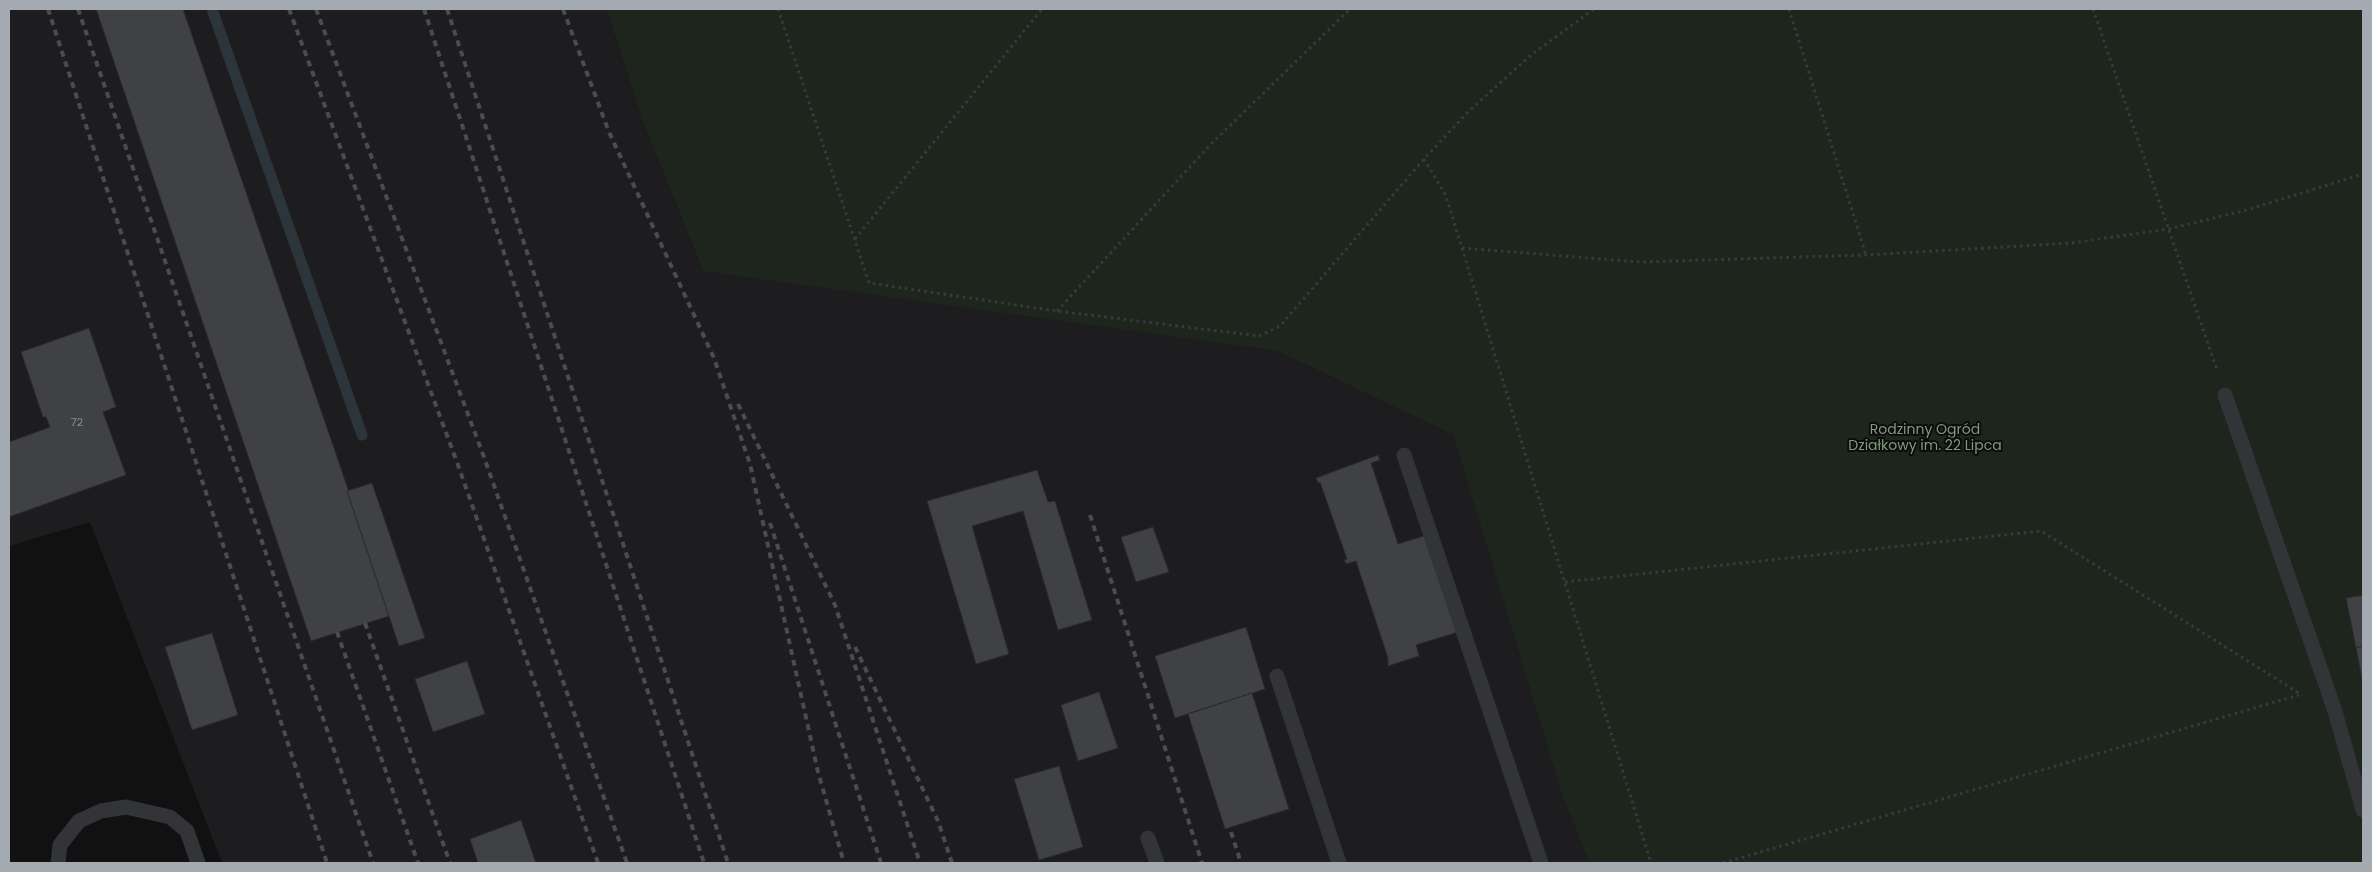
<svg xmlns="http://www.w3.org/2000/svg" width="2372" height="872" font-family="Poppins,sans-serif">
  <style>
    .built { fill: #1d1d1f }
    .green { fill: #1d251d }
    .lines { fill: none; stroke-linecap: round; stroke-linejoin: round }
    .stream { stroke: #2b353a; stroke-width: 11 }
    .building { fill: #404145; stroke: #2b2b2e }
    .path { stroke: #383b3e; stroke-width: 3; stroke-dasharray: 2.5 4; stroke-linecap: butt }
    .lane { stroke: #323437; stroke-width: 15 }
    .rail { stroke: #494c50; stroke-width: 4; stroke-dasharray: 6 5; stroke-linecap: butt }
    .labels { text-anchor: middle; stroke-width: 4; stroke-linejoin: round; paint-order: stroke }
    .number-label { font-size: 11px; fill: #8a9097 }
    .park-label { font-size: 14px; fill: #7d9d7a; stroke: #0c0c0d }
  </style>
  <rect width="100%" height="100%" fill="#111112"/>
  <polygon class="built" points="9,9 606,9 644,125 700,264 1277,351 1453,435 1561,792 1589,863 222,863 90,522 9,546"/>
  <polygon class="green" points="606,9 2363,9 2363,863 1589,863 1561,792 1453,435 1277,351 703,271 644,125"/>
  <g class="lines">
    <polyline class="stream" points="212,9 362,435"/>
  </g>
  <g class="building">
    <polygon points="96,9 183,9 391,614 389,616 311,641"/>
    <polygon points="89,328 116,407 103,412 126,475 9,517 9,442 50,427 46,417 43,417 21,352"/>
    <polygon points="1378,455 1380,460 1371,463 1398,544 1427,535 1458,632 1416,645 1419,656 1388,666 1388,658 1356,561 1346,564 1344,560 1347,559 1320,482 1318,483 1316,478"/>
    <polygon points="1037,470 1048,502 1055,501 1092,620 1058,630 1023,511 972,526 1009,654 976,664 927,501"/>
    <polygon points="372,483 425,638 399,646 347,491"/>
    <polygon points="1153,527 1169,572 1136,582 1121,537"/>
    <polygon points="2363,595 2363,646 2356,648 2346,598"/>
    <polygon points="1246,627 1265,689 1175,718 1155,656"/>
    <polygon points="212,633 238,715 192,730 165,647"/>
    <polygon points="2363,646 2363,684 2356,648"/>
    <polygon points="467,661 485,714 433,732 415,679"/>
    <polygon points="1099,692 1118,748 1078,761 1061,705"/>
    <polygon points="1252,693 1289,809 1225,829 1188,714"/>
    <polygon points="1059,766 1083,847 1039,860 1014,779"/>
    <polygon points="521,820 536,863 478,863 470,839"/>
  </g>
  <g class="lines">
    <g class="path">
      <polyline points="778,9 869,283 1057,311 1259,336 1280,326 1424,159 1469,111 1531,55 1594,9"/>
      <polyline points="1789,9 1866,255"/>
      <polyline points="2093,9 2217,370"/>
      <polyline points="1424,159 1446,196 1651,863"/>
      <polyline points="855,239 1042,9"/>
      <polyline points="1462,248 1640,262 1866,255 2072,243 2168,229 2243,211 2363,174"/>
      <polyline points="1057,311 1211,144 1350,9"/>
      <polyline points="1565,582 2041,531 2302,695"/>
      <polyline points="1723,863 2299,695"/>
    </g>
    <g class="lane">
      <polyline points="2225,395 2334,708 2363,810"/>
      <polyline points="1404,455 1541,863"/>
      <polyline points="1277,676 1339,863"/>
      <polyline points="1148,838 1157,863"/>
      <polyline points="58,863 60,845 79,821 101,811 126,807 170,817 187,831 198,863"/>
    </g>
    <g class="rail">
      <polyline points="48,9 327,863"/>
      <polyline points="78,9 373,863"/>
      <polyline points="289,9 458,465 598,863"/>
      <polyline points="316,9 484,457 627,863"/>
      <polyline points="424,9 704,863"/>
      <polyline points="447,9 728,863"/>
      <polyline points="563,9 609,132 714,358 750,464 818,772 844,863"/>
      <polyline points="738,404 835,605 920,863"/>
      <polyline points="1090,515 1202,863"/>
      <polyline points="770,523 881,863"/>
      <polyline points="365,623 450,863"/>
      <polyline points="337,632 418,863"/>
      <polyline points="855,647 938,821 952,863"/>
      <polyline points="1231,832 1241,863"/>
    </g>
  </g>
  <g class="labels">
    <g class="number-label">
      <text x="77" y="426">72</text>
    </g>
    <g class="park-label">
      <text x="1925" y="434">Rodzinny Ogród<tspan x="1925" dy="16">Działkowy im. 22 Lipca</tspan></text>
    </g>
  </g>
  <rect width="2372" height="872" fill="none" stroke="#a3aab2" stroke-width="20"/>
</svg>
